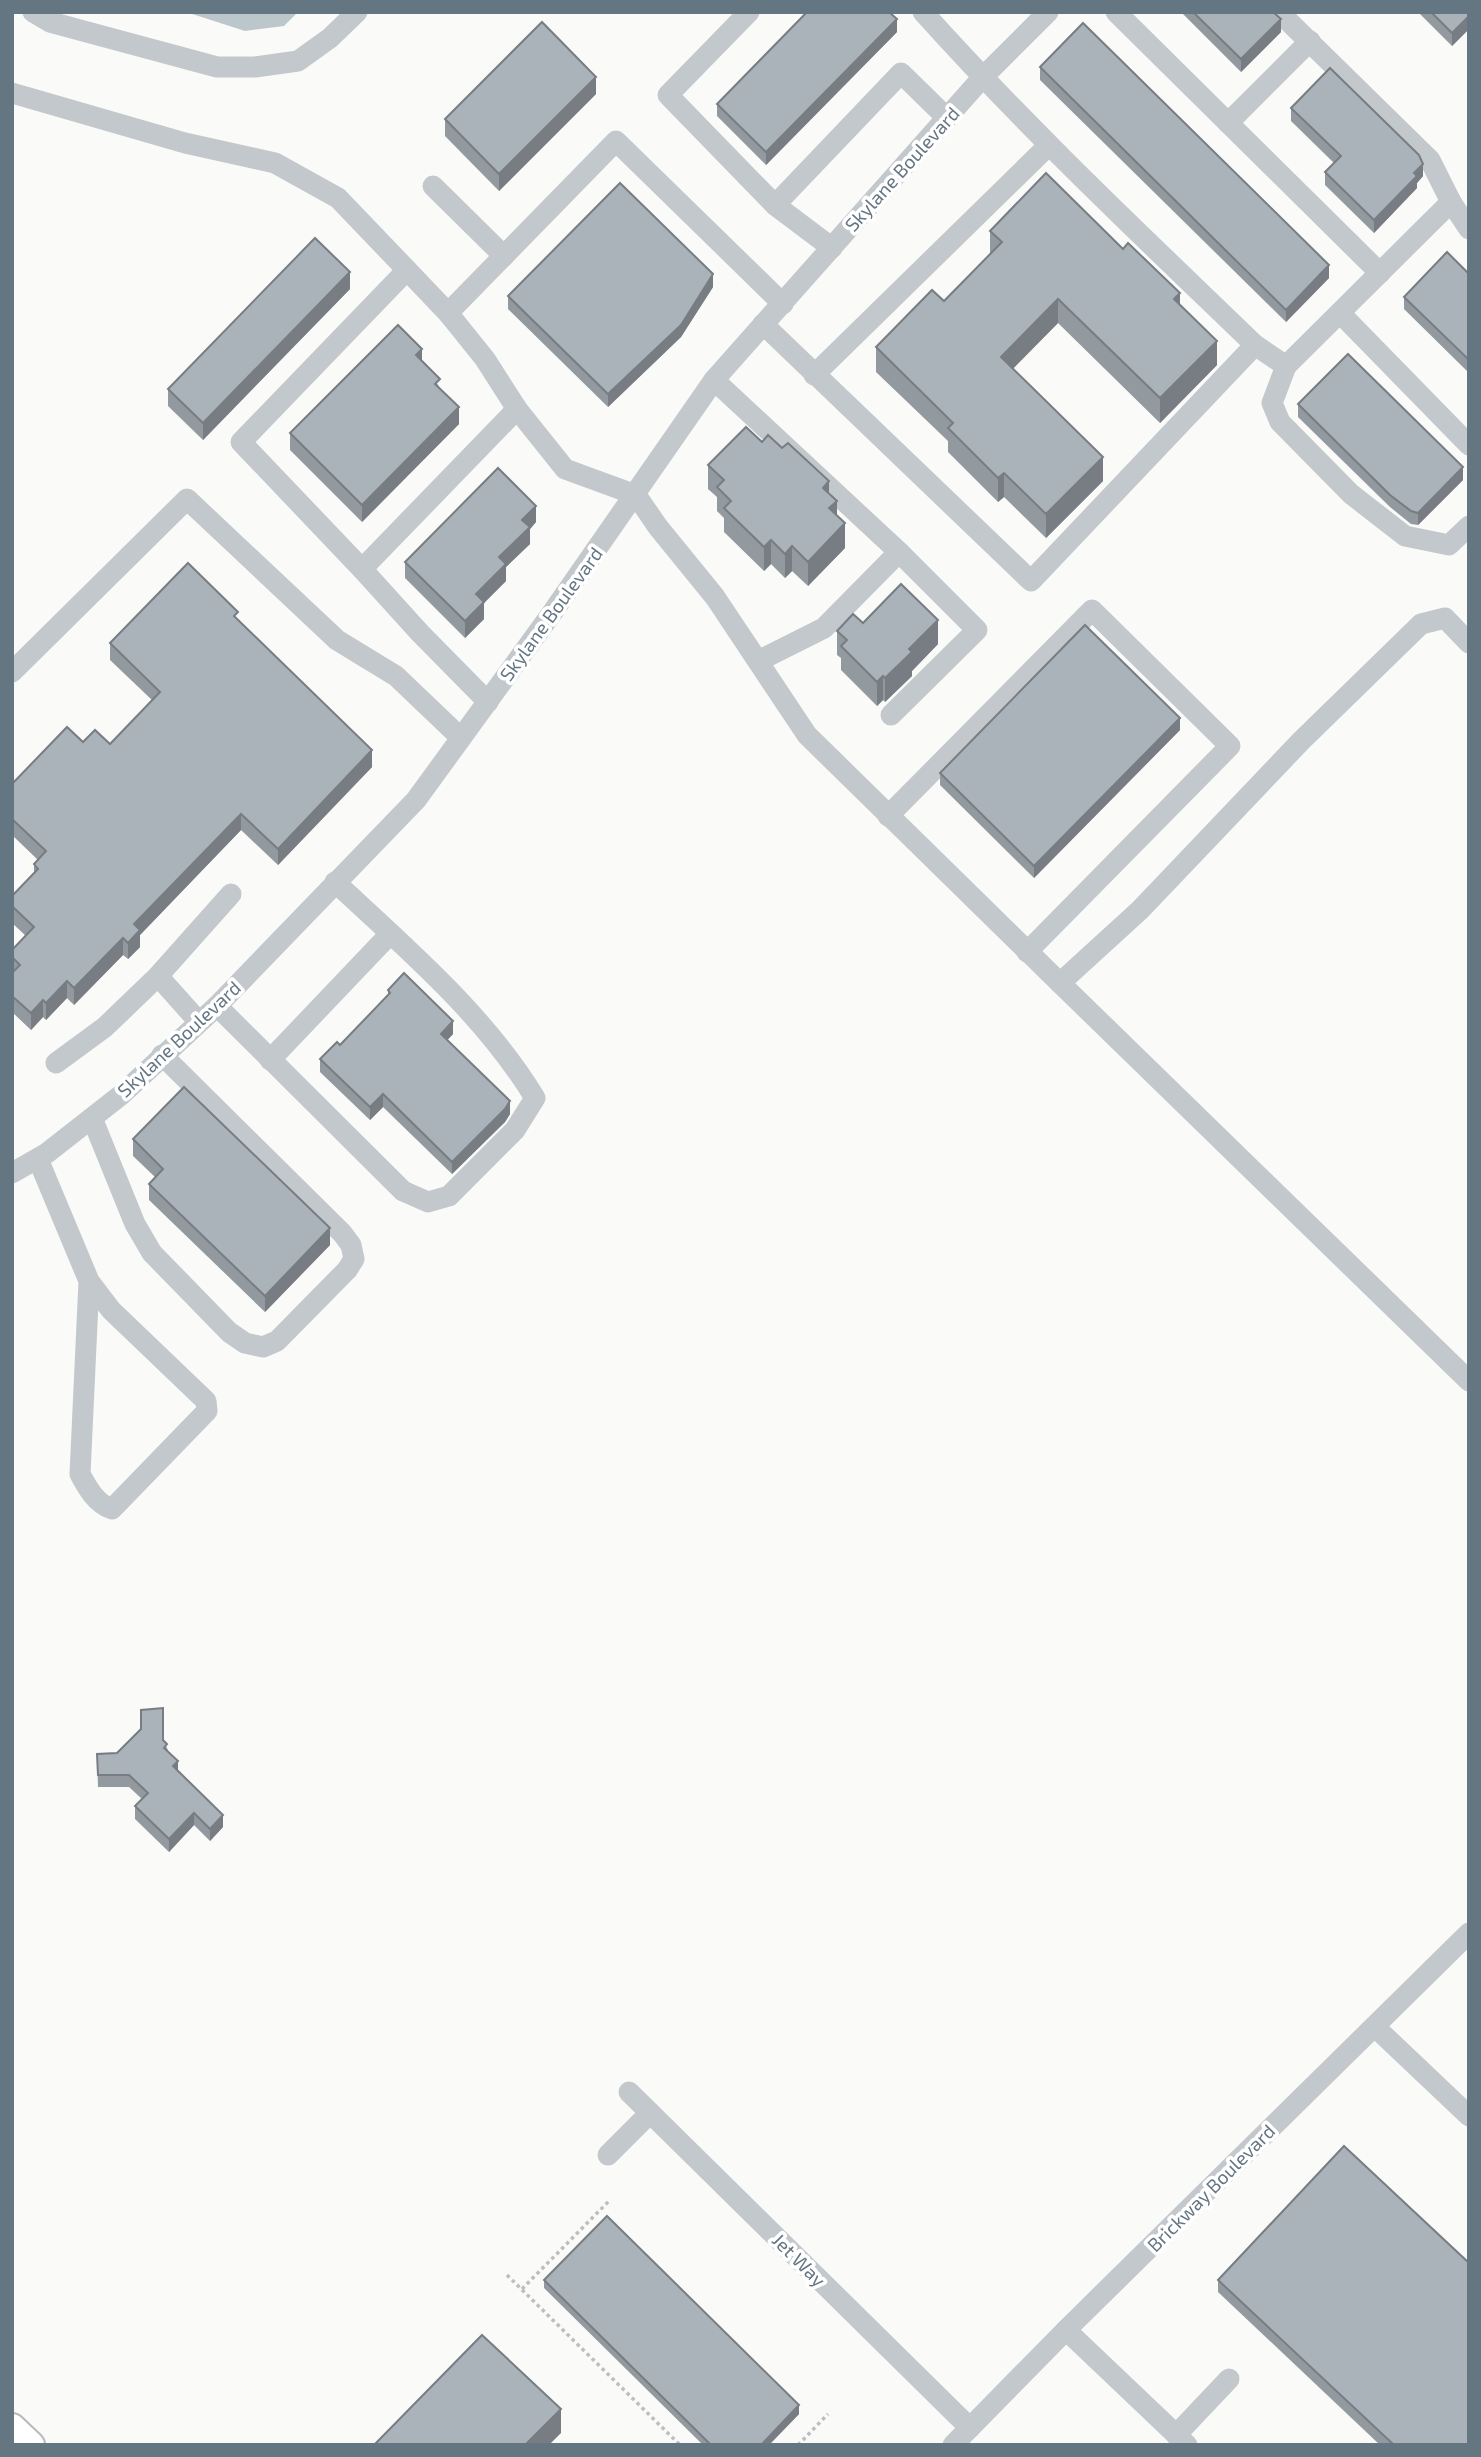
<svg xmlns="http://www.w3.org/2000/svg" width="1481" height="2457" font-family="'Exo 2',sans-serif">
  <style>
    .water { fill: #bbc7cb }
    .lines { fill: none; stroke-linecap: round; stroke-linejoin: round }
    .major-casing { stroke: #b5babe; stroke-width: 30 }
    .path { stroke: #bbbfc2; stroke-width: 3.5; stroke-dasharray: 3.5 3.5; stroke-linecap: butt }
    .minor { stroke: #c3c8cc; stroke-width: 21 }
    .major { stroke: #fff; stroke-width: 26 }
    .wall { fill: #929a9f }
    .shaded-wall { fill: #777d82 }
    .building { fill: #aab3b9; stroke: #777d82; stroke-width: 2 }
    .labels { text-anchor: middle; stroke-width: 7; stroke-linejoin: round; paint-order: stroke }
    .street-label { font-size: 19px; fill: #657683; stroke: #fff }
  </style>
  <rect width="100%" height="100%" fill="#fafaf8"/>
  <polygon class="water" points="186,12 298,12 284,26 245,31"/>
  <g class="lines">
    <defs>
      <polyline id="major" points="12,2427 31,2445"/>
    </defs>
    <use href="#major" class="major-casing"/>
    <g class="path">
      <polyline points="507,2275 680,2445"/>
      <polyline points="522,2289 610,2200"/>
      <polyline points="798,2445 828,2414"/>
    </g>
    <g class="minor">
      <polyline points="33,12 50,22 217,67 255,67 298,61 330,38 357,12"/>
      <polyline points="749,12 668,95 775,205 832,248"/>
      <polyline points="1116,12 1380,273"/>
      <polyline points="12,93 185,143 275,163 338,198 407,270"/>
      <polyline points="1228,123 1310,41"/>
      <polyline points="433,186 504,256"/>
      <polyline points="1451,202 1469,229"/>
      <polyline points="775,205 901,73 947,118"/>
      <polyline points="448,313 616,141 783,304"/>
      <polyline points="1340,313 1469,445"/>
      <path d="M 763,324 L 1031,581 L 1255,345 C 1142,236 1028,129 923,12"/>
      <polyline points="1255,345 1286,366 1451,202 1430,160 1279,12"/>
      <polyline points="1286,366 1272,403 1280,422 1351,494 1405,536 1449,545 1469,526"/>
      <polyline points="814,375 1048,146"/>
      <polyline points="714,380 899,552"/>
      <polyline points="362,569 241,442 407,270 448,313 485,359 517,409"/>
      <polyline points="758,661 824,628 899,552 977,630 891,715"/>
      <polyline points="12,672 187,499 337,640 396,676 461,738"/>
      <polyline points="488,702 420,633 362,569 517,409 565,469 636,495 658,527 715,597 807,735 1060,983 1140,910 1301,741 1421,624 1445,618 1469,643"/>
      <polyline points="888,816 1092,610 1230,746 1027,952"/>
      <polyline points="158,976 231,894"/>
      <polyline points="1060,983 1469,1381"/>
      <path d="M 217,1006 L 403,1191 L 428,1202 L 449,1196 L 515,1130 L 535,1098 C 484,1014 406,948 335,882"/>
      <polyline points="270,1060 390,934"/>
      <polyline points="56,1063 105,1027 158,976 199,1022"/>
      <polyline points="92,1118 135,1224 152,1253 229,1332 245,1343 263,1347 277,1341 347,1270 354,1259 351,1245 342,1233 162,1055"/>
      <path d="M 38,1159 L 89,1281 L 111,1310 L 206,1401 L 207,1411 L 112,1509 C 96,1504 87,1487 80,1474 L 89,1281"/>
      <polyline points="12,1173 47,1153 121,1095 217,1006 416,800 552,613 714,380 982,78 1048,12"/>
      <polyline points="1375,2027 1469,2116"/>
      <polyline points="629,2092 970,2428"/>
      <polyline points="608,2155 650,2113"/>
      <polyline points="1066,2330 1187,2445"/>
      <polyline points="1176,2435 1229,2379"/>
      <polyline points="953,2445 1066,2330 1469,1933"/>
    </g>
    <use href="#major" class="major"/>
  </g>
  <g class="wall">
    <polygon points="1181,12 1273,12 1281,32 1241,72"/>
    <polygon points="1418,12 1469,12 1469,29 1452,46"/>
    <polygon points="897,32 766,165 717,116 717,104"/>
    <polygon points="1040,67 1329,278 1286,322 1040,80"/>
    <polygon points="596,94 499,191 445,136 445,119"/>
    <polygon points="1291,108 1423,176 1417,183 1417,188 1374,233 1325,185 1325,172 1334,163 1291,121"/>
    <polygon points="990,231 1180,305 1217,365 1160,423 1058,323 1013,368 1103,481 1046,538 1004,497 998,502 948,452 948,441 876,372 876,347 944,301 990,254"/>
    <polygon points="1469,274 1469,373 1404,309 1404,297"/>
    <polygon points="713,287 681,337 608,407 508,309 508,296"/>
    <polygon points="350,289 203,440 168,406 168,389"/>
    <polygon points="422,361 440,388 459,424 362,522 290,450 290,433"/>
    <polygon points="1298,404 1463,480 1418,525 1411,524 1390,507 1298,417"/>
    <polygon points="762,442 829,494 837,515 845,548 808,586 792,571 785,578 771,564 764,571 724,532 724,518 717,511 717,497 708,489 708,465"/>
    <polygon points="536,522 530,529 530,544 506,567 506,581 484,603 484,619 465,638 405,578 405,562"/>
    <polygon points="238,620 372,767 278,865 241,830 140,935 140,947 128,959 123,955 74,1005 67,998 46,1020 43,1017 31,1030 12,1012 12,950 26,936 12,923 12,896 34,873 34,864 38,860 12,835 12,784 83,742 110,744 152,700 110,660 110,643"/>
    <polygon points="863,623 938,644 912,671 912,676 885,702 883,700 877,706 841,670 841,658 837,655 837,631"/>
    <polygon points="1180,730 1034,878 940,785 940,773"/>
    <polygon points="388,990 453,1034 447,1040 510,1114 505,1122 452,1174 383,1107 370,1120 320,1072 320,1059 340,1045 388,996"/>
    <polygon points="133,1139 330,1245 265,1312 149,1200 149,1184 155,1177 133,1156"/>
    <polygon points="163,1740 178,1771 223,1827 210,1841 194,1825 169,1852 135,1819 135,1806 142,1799 129,1787 98,1787 97,1754 117,1753"/>
    <polygon points="544,2280 799,2414 769,2445 703,2445 544,2288"/>
    <polygon points="1218,2280 1469,2445 1380,2445 1218,2292"/>
  </g>
  <g class="shaded-wall">
    <polygon points="1469,16 1469,29 1452,46 1452,33"/>
    <polygon points="897,19 897,32 766,165 766,152"/>
    <polygon points="1281,19 1281,32 1241,72 1241,59"/>
    <polygon points="596,77 596,94 499,191 499,174"/>
    <polygon points="1423,164 1423,176 1417,183 1417,188 1374,233 1374,220"/>
    <polygon points="1329,265 1329,278 1286,322 1286,310"/>
    <polygon points="350,272 350,289 203,440 203,423"/>
    <polygon points="713,274 713,287 681,337 608,407 608,394"/>
    <polygon points="1180,293 1180,317 1174,299"/>
    <polygon points="1058,299 1058,323 1001,381 1001,357"/>
    <polygon points="1217,341 1217,365 1160,423 1160,398"/>
    <polygon points="422,349 422,366 416,355"/>
    <polygon points="459,407 459,424 362,522 362,505"/>
    <polygon points="1103,457 1103,481 1046,538 1046,514"/>
    <polygon points="1463,467 1463,480 1418,525 1418,513"/>
    <polygon points="1004,473 1004,497 998,502 998,478"/>
    <polygon points="829,481 829,505 823,488"/>
    <polygon points="837,501 837,525 829,508"/>
    <polygon points="536,506 536,522 530,529 530,544 506,567 506,581 484,603 484,619 465,638 465,621 476,594 522,520"/>
    <polygon points="845,523 845,548 808,586 808,562"/>
    <polygon points="771,540 771,564 764,571 764,547"/>
    <polygon points="792,546 792,571 785,578 785,554"/>
    <polygon points="938,620 938,644 912,671 912,676 885,702 885,678 909,649"/>
    <polygon points="883,676 883,700 877,706 877,682"/>
    <polygon points="1180,718 1180,730 1034,878 1034,866"/>
    <polygon points="372,750 372,767 278,865 278,849"/>
    <polygon points="241,814 241,830 140,935 140,947 128,959 128,943 134,924"/>
    <polygon points="123,938 123,955 74,1005 74,988"/>
    <polygon points="67,981 67,998 46,1020 46,1003"/>
    <polygon points="43,1000 43,1017 31,1030 31,1013"/>
    <polygon points="453,1021 453,1034 441,1047 441,1034"/>
    <polygon points="383,1094 383,1107 370,1120 370,1107"/>
    <polygon points="510,1101 510,1114 505,1122 452,1174 452,1162"/>
    <polygon points="330,1228 330,1245 265,1312 265,1296"/>
    <polygon points="178,1761 178,1773 173,1766"/>
    <polygon points="194,1813 194,1825 169,1852 169,1839"/>
    <polygon points="223,1815 223,1827 210,1841 210,1829"/>
    <polygon points="799,2405 799,2414 769,2445 761,2445"/>
    <polygon points="561,2409 561,2433 549,2445 525,2445"/>
  </g>
  <g class="building">
    <polygon points="807,12 889,12 897,19 766,152 717,104"/>
    <polygon points="1193,12 1273,12 1281,19 1241,59"/>
    <polygon points="1431,12 1469,12 1469,16 1452,33"/>
    <polygon points="542,22 596,77 499,174 445,119"/>
    <polygon points="1083,23 1329,265 1286,310 1040,67"/>
    <polygon points="1330,68 1419,155 1423,164 1414,173 1417,176 1374,220 1325,172 1341,156 1291,108"/>
    <polygon points="1046,173 1123,249 1128,243 1180,293 1174,299 1217,341 1160,398 1058,299 1001,357 1103,457 1046,514 1004,473 998,478 948,428 953,423 876,347 932,290 944,301 1002,242 990,231"/>
    <polygon points="620,183 713,274 681,325 608,394 508,296"/>
    <polygon points="315,238 350,272 203,423 168,389"/>
    <polygon points="1447,252 1469,274 1469,360 1404,297"/>
    <polygon points="398,325 422,349 416,355 440,379 435,384 459,407 362,505 290,433"/>
    <polygon points="1348,354 1463,467 1418,513 1411,511 1390,495 1298,404"/>
    <polygon points="746,427 762,442 768,435 782,448 788,443 829,481 823,488 837,501 829,508 845,523 808,562 792,546 785,554 771,540 764,547 724,508 731,501 717,487 724,480 708,465"/>
    <polygon points="498,468 536,506 522,520 530,527 499,557 506,564 476,594 484,602 465,621 405,562"/>
    <polygon points="188,563 238,612 234,616 372,750 278,849 241,814 134,924 140,930 128,943 123,938 74,988 67,981 46,1003 43,1000 31,1013 12,996 12,973 20,965 12,957 12,950 34,927 12,906 12,896 38,869 34,864 46,851 12,819 12,784 67,727 83,742 95,730 110,744 160,692 110,643"/>
    <polygon points="901,584 938,620 909,649 912,652 885,678 883,676 877,682 841,646 847,640 837,631 853,614 863,623"/>
    <polygon points="1085,625 1180,718 1034,866 940,773"/>
    <polygon points="404,973 453,1021 441,1034 510,1101 505,1109 452,1162 383,1094 370,1107 320,1059 337,1042 340,1045 390,993 388,990"/>
    <polygon points="184,1087 330,1228 265,1296 149,1184 163,1169 133,1139"/>
    <polygon points="163,1708 163,1740 167,1744 164,1748 178,1761 173,1766 223,1815 210,1829 194,1813 169,1839 135,1806 148,1793 129,1775 98,1775 97,1754 117,1753 141,1729 141,1710"/>
    <polygon points="1344,2146 1469,2263 1469,2445 1394,2445 1218,2280"/>
    <polygon points="607,2216 799,2405 761,2445 711,2445 544,2280"/>
    <polygon points="482,2335 561,2409 525,2445 374,2445"/>
  </g>
  <g class="labels">
    <g class="street-label">
      <text transform="translate(902 169) rotate(-48)" y="7">Skylane Boulevard</text>
      <text transform="translate(551 614) rotate(-54)" y="7">Skylane Boulevard</text>
      <text transform="translate(179 1039) rotate(-43)" y="7">Skylane Boulevard</text>
      <text transform="translate(1211 2188) rotate(-45)" y="7">Brickway Boulevard</text>
      <text transform="translate(799 2260) rotate(45)" y="7">Jet Way</text>
    </g>
  </g>
  <rect width="1481" height="2457" fill="none" stroke="#657683" stroke-width="28"/>
</svg>
